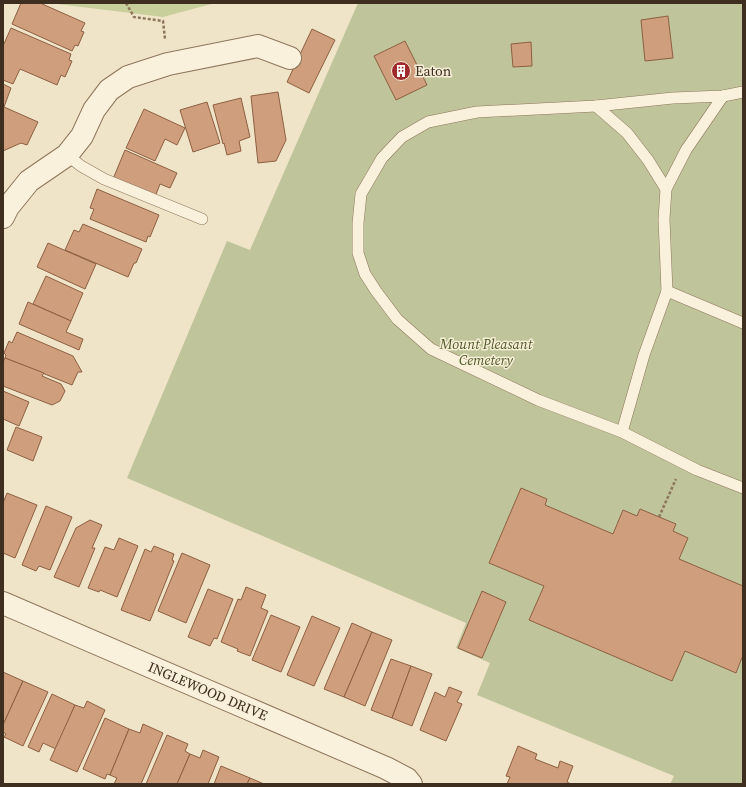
<svg xmlns="http://www.w3.org/2000/svg" width="746" height="787" font-family="'Source Serif 4',serif">
  <style>
    .green { fill: #c9cf9b }
    .cemetery { fill: #bfc49a }
    .building { fill: #cf9f7d; stroke: #8d5f41 }
    .lines { fill: none; stroke-linecap: round; stroke-linejoin: round }
    .service-casing { stroke: #8d765c; stroke-width: 12 }
    .minor-casing { stroke: #8d765c; stroke-width: 24 }
    .path { stroke: #8d765c; stroke-width: 2.5; stroke-dasharray: 3 2; stroke-linecap: butt }
    .service { stroke: #faf1dc; stroke-width: 11 }
    .minor { stroke: #faf1dc; stroke-width: 22 }
    .labels { text-anchor: middle; stroke-width: 3; stroke-linejoin: round; paint-order: stroke }
    .poi-label { font-size: 14px; fill: #3d2e20; stroke: #f7eed8; text-anchor: start }
    .park-label { font-size: 14px; font-style: italic; fill: #4d5a26; stroke: #f7eed8 }
    .street-label { font-size: 14px; fill: #3d2e20; stroke: #f7eed8 }
  </style>
  <rect width="100%" height="100%" fill="#f0e4c8"/>
  <polygon class="green" points="49,3 215,3 163,17"/>
  <polygon class="cemetery" points="358,3 743,3 743,784 670,784 674,776 477,695 490,663 456,648 466,623 127,478 227,241 250,250"/>
  <g class="building">
    <polygon points="21,3 40,3 85,23 81,31 84,32 78,46 75,45 72,51 12,24"/>
    <polygon points="668,16 673,58 645,61 641,20"/>
    <polygon points="11,28 71,54 69,60 72,61 65,77 61,75 57,85 20,69 13,84 3,80 3,46"/>
    <polygon points="312,29 335,40 309,93 287,82"/>
    <polygon points="405,41 427,85 396,100 374,56"/>
    <polygon points="531,42 532,66 513,67 511,44"/>
    <polygon points="3,84 11,88 4,107 38,122 27,145 21,143 3,151"/>
    <polygon points="278,92 286,140 276,161 258,163 251,96"/>
    <polygon points="241,98 250,137 239,141 241,151 227,155 224,143 223,144 213,105"/>
    <polygon points="207,102 220,143 193,152 180,110"/>
    <polygon points="144,109 185,128 177,145 165,139 155,161 126,148"/>
    <polygon points="125,150 177,173 170,188 160,184 155,197 113,179"/>
    <polygon points="97,189 159,215 150,237 148,236 146,242 90,219 94,209 90,208"/>
    <polygon points="83,224 142,249 136,263 134,263 128,277 65,250 74,230 79,232"/>
    <polygon points="48,243 96,264 85,289 37,267"/>
    <polygon points="46,276 83,293 71,321 33,304"/>
    <polygon points="28,302 71,321 66,332 83,339 79,350 19,324"/>
    <polygon points="17,332 73,356 82,372 78,372 72,385 5,358 6,355 4,353 9,341 12,343"/>
    <polygon points="5,358 44,373 42,376 61,384 65,391 60,401 52,405 3,386 3,362"/>
    <polygon points="3,391 29,402 19,426 3,419"/>
    <polygon points="16,427 42,437 33,461 7,450"/>
    <polygon points="521,488 547,499 545,505 613,534 623,510 637,516 640,509 676,524 673,531 688,538 679,559 743,586 743,655 736,673 685,651 672,681 529,620 544,586 489,563"/>
    <polygon points="7,493 37,505 15,558 3,553 3,503"/>
    <polygon points="46,506 72,517 50,570 39,566 36,571 22,565"/>
    <polygon points="90,520 102,525 92,548 95,548 79,587 54,577 76,528"/>
    <polygon points="119,538 138,546 117,597 100,590 99,592 88,588 105,547 114,550"/>
    <polygon points="154,546 174,554 172,560 174,561 150,621 121,610 145,549 151,552"/>
    <polygon points="182,553 210,565 186,623 158,611"/>
    <polygon points="246,587 266,595 261,608 268,611 250,656 237,651 238,649 221,642 238,599 241,600"/>
    <polygon points="208,589 233,599 217,639 214,638 210,646 188,637"/>
    <polygon points="482,591 506,602 482,658 458,648"/>
    <polygon points="271,615 300,627 281,672 252,660"/>
    <polygon points="312,616 340,628 314,686 287,675"/>
    <polygon points="352,623 372,632 344,697 324,689"/>
    <polygon points="372,632 392,640 365,706 344,697"/>
    <polygon points="391,659 411,666 392,718 371,710"/>
    <polygon points="411,666 432,674 412,726 392,718"/>
    <polygon points="3,672 23,681 3,725"/>
    <polygon points="23,681 48,692 23,746 4,737 6,734 3,732 3,725"/>
    <polygon points="449,687 462,692 457,702 462,704 446,741 420,730 435,692 445,697"/>
    <polygon points="52,694 75,705 56,749 43,743 39,752 28,747"/>
    <polygon points="87,701 105,710 77,772 50,760 75,705 84,708"/>
    <polygon points="105,718 129,729 110,775 107,774 105,779 83,769"/>
    <polygon points="143,724 163,733 141,784 114,784 117,778 110,775 129,729 140,733"/>
    <polygon points="167,735 188,744 185,751 190,754 177,784 146,784"/>
    <polygon points="518,746 537,754 535,759 558,768 560,761 573,766 567,782 571,784 507,784 510,777 506,776"/>
    <polygon points="203,750 219,757 208,784 177,784 190,754 200,758"/>
    <polygon points="221,766 250,778 247,784 214,784"/>
    <polygon points="250,778 264,784 247,784"/>
  </g>
  <g class="lines">
    <defs>
      <g id="service">
        <polyline points="743,92 723,96 673,98 596,106 477,112 428,122 402,137 382,158 361,194 358,223 358,253 365,274 376,291 397,319 431,349 538,400 622,432 697,470 743,488"/>
        <polyline points="596,106 627,133 648,160 666,189"/>
        <polyline points="67,155 81,166 104,179 202,219"/>
        <polyline points="667,291 743,323"/>
        <polyline points="622,432 644,355 667,291 664,219 666,189 686,150 723,96"/>
      </g>
      <g id="minor">
        <polyline points="3,217 8,207 29,181 67,155 82,136 94,110 109,90 128,77 168,64 258,46 290,58"/>
        <polyline points="3,603 386,768 407,779 411,784"/>
      </g>
    </defs>
    <use href="#service" class="service-casing"/>
    <use href="#minor" class="minor-casing"/>
    <g class="path">
      <polyline points="126,3 134,17 163,21 165,39"/>
      <polyline points="659,517 676,479"/>
    </g>
    <use href="#service" class="service"/>
    <use href="#minor" class="minor"/>
  </g>
  <defs>
    <symbol id="building-disc" viewBox="-11 -11 22 22"><circle r="9.5" fill="#9e2a2b" stroke="#f7eed8"/><path d="M-4-6H4V6H1V3H-1V6H-4ZM-2.5-4.3h1.7v1.8h-1.7ZM.8-4.3h1.7v1.8H.8ZM-2.5-1h1.7V.8h-1.7ZM.8-1h1.7V.8H.8Z" fill="#fff"/></symbol>
  </defs>
  <g fill-rule="evenodd">
    <use href="#building-disc" x="390" y="60" width="22" height="22"/>
  </g>
  <g class="labels">
    <g class="poi-label">
      <text x="415" y="76">Eaton</text>
    </g>
    <g class="park-label">
      <text x="486" y="349">Mount Pleasant<tspan x="486" dy="16">Cemetery</tspan></text>
    </g>
    <g class="street-label">
      <text transform="translate(208 691) rotate(23)" y="5">INGLEWOOD DRIVE</text>
    </g>
  </g>
  <rect width="746" height="787" fill="none" stroke="#3d2e20" stroke-width="8"/>
</svg>
